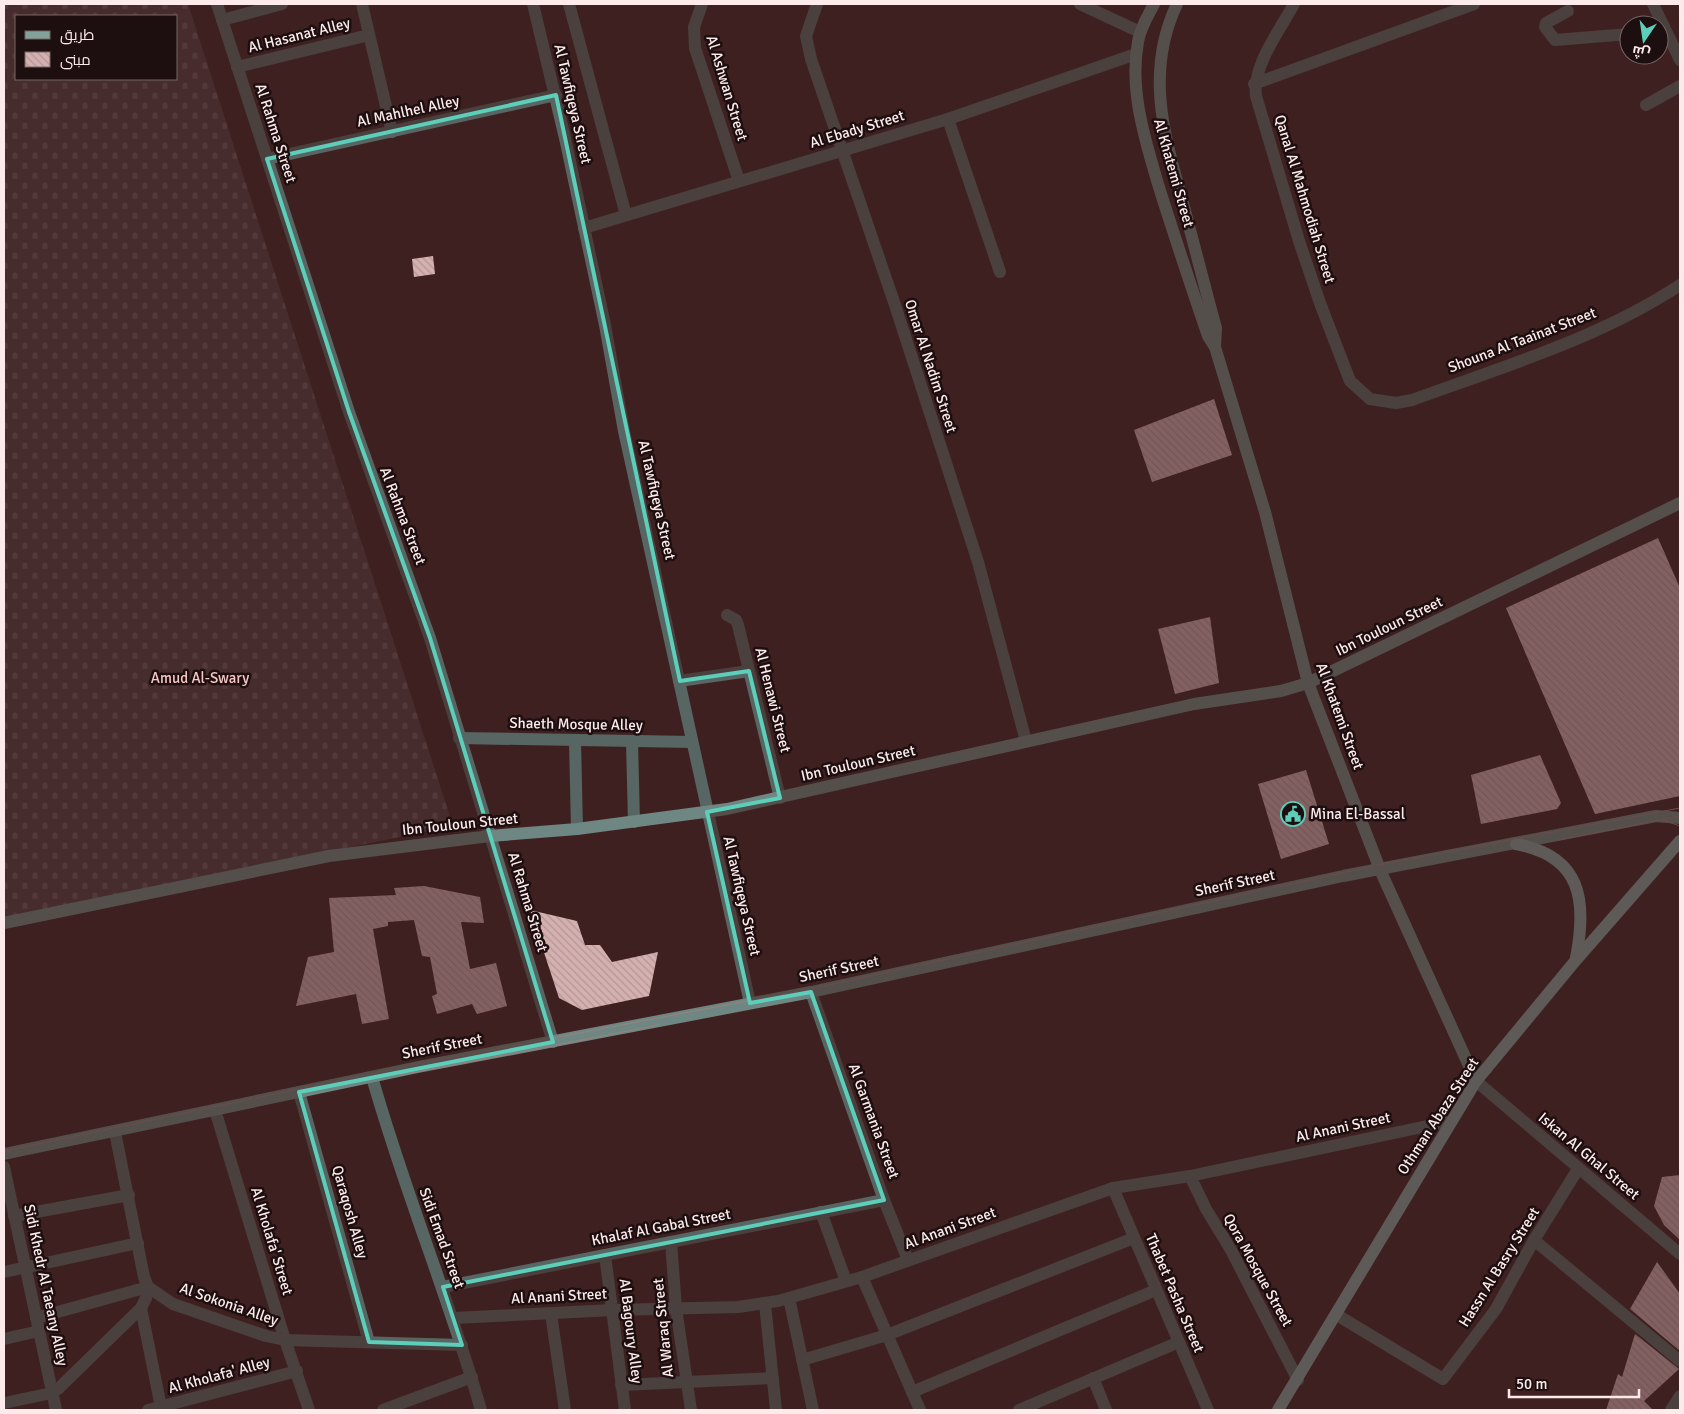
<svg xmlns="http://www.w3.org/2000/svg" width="1684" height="1414" font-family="Signika,Cairo,sans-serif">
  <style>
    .cemetery { fill: url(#cemetery-stones); fill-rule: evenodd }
    .building { fill: url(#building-back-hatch) }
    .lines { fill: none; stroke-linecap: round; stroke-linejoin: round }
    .street { stroke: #576662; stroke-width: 12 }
    .secondary { stroke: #6f8782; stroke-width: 12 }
    .primary { stroke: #82a19a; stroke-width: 12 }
    .tram { stroke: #9a8181; stroke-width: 1 }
    .marked { fill: none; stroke: #5cceba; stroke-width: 4; stroke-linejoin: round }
    .labels { text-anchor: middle; stroke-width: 5; stroke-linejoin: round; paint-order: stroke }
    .street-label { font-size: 15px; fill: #fdebeb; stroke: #1d0e0f }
    .park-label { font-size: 15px; fill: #f9c6c6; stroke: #1d0e0f }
    .poi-label { font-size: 15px; fill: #fdebeb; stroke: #1d0e0f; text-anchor: start }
  </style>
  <defs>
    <pattern id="cemetery-stones" width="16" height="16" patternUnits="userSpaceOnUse" patternTransform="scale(1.25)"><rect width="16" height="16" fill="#513b3c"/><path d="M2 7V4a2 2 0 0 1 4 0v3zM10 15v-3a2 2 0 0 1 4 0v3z" fill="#6b5858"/></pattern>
    <pattern id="building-back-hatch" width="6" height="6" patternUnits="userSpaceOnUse" patternTransform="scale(1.25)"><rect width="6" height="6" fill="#d5b0b1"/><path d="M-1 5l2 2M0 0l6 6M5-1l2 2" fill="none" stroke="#b39696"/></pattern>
  </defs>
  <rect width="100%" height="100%" fill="#3f2021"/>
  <path class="cemetery" d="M 4,4 L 188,4 L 453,826 L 4,918 ZM 16,16 L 176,16 L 176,79 L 16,79 Z"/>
  <g class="building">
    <polygon points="433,256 435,274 414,277 412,259"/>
    <polygon points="1214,399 1232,455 1152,482 1134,430"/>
    <polygon points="1658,538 1680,588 1680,796 1595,814 1506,608"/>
    <polygon points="1210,617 1219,683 1175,694 1158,629"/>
    <polygon points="1540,755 1561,803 1557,809 1481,824 1471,775"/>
    <polygon points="1306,770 1329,844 1281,859 1258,784"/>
    <polygon points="424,886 480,897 484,923 461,922 470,969 496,963 507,1006 477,1014 472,1004 437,1014 432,996 437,994 430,957 422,956 414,920 388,922 388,926 373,929 389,1019 362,1024 356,994 296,1006 308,957 334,952 329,898 396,895 394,888"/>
    <polygon points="530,910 577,921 585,945 600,945 612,962 658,952 649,996 582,1010 559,998"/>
    <polygon points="1680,1175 1680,1240 1664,1225 1654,1206 1662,1177"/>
    <polygon points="1657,1262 1680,1294 1680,1351 1630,1309"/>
    <polygon points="1635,1334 1679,1369 1644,1401 1653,1410 1606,1410 1618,1374 1622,1377"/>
  </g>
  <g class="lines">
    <g class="street">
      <polyline points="217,4 349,412 430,638 553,1042"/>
      <polyline points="362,4 392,132"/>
      <polyline points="533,4 565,138 605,325 624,431 750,1003"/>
      <polyline points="569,4 626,215"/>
      <polyline points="702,4 694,27 695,48 739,181"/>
      <polyline points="817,4 806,36 811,59 895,305 978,562 1026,741"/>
      <polyline points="1080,4 1140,32"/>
      <path d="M 1294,4 C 1280,30 1252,66 1256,96 L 1299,241 L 1320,303 L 1350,381 L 1370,399 L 1396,403 L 1412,400 C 1502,367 1600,338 1680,285"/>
      <polyline points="1653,4 1680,60"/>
      <polyline points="1568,11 1546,23 1545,27 1555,40 1629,34"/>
      <polyline points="222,20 282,4"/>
      <polyline points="237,67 369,35"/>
      <polyline points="1254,84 1474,4"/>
      <polyline points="1646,105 1680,86"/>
      <polyline points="948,119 1000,272"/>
      <polyline points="267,159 556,95"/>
      <polyline points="584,228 948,119 1136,54"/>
      <polyline points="727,615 736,620 738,625 780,798"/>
      <polyline points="679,681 749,671"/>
      <polyline points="459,738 692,742"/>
      <polyline points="575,741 577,829"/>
      <polyline points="632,742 634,822"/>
      <polyline points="811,992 884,1200 908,1260"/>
      <path d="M 372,1077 C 404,1190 449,1298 481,1410"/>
      <polyline points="1476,1081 1680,1254"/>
      <polyline points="299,1092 369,1342"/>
      <polyline points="215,1110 285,1340 309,1410"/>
      <polyline points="115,1132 144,1277 148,1287 173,1304 266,1336 285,1340 462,1345"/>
      <polyline points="4,1167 56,1410"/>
      <polyline points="1190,1176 1206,1209 1231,1250 1298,1380"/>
      <polyline points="1113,1188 1208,1410"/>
      <polyline points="821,1212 846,1281"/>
      <polyline points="14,1216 129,1195"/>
      <polyline points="1534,1240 1680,1361"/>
      <polyline points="671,1242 676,1308 691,1410"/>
      <polyline points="605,1255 625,1410"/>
      <polyline points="4,1272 138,1243"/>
      <polyline points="862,1277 920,1410"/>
      <polyline points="443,1287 884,1200"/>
      <polyline points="789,1298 813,1410"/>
      <polyline points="765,1304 776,1410"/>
      <polyline points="141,1308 161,1407"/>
      <polyline points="551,1314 565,1410"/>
      <polyline points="1337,1315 1443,1379 1496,1309 1534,1240 1578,1169"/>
      <polyline points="453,1318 613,1310 738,1307 778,1301 862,1277 1113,1188 1190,1176 1451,1121"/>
      <polyline points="4,1339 39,1331"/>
      <polyline points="802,1360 887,1335 1134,1238"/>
      <polyline points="1093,1378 1106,1410"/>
      <polyline points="621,1385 773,1378"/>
      <polyline points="912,1392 1156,1290"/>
      <polyline points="4,1403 47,1394 58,1389 141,1308 146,1298 148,1287 36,1318"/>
      <polyline points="148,1410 297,1371"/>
      <polyline points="383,1410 472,1377"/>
      <polyline points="1019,1410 1179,1342"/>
      <polyline points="1671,1410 1680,1396"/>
    </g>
    <g class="secondary">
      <path d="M 1154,4 C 1148,16 1140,28 1138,42 C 1129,90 1145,139 1158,184 C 1174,235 1191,286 1208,336 L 1215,347 L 1265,512 L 1308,683 L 1381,872 L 1476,1081"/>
      <path d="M 1177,4 C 1144,74 1165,137 1184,207 C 1195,248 1205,288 1216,328 L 1215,347"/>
      <polyline points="4,923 329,856 490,836 577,829 727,809 1194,704 1281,691 1308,683 1680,503"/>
      <polyline points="4,1154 418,1067 811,992 1343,876 1656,816 1680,818"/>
    </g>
    <g class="primary">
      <path d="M 1516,844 C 1582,856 1587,901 1576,958"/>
      <polyline points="1278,1410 1476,1081 1576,960 1680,841"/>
    </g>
    <g class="tram">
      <polyline points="1663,820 1680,826"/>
      <polyline points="1558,840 1680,816"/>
      <polyline points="401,1075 659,1025"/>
      <polyline points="4,1151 417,1064 810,989 1378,865 1680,808"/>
    </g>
  </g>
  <path d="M0 0H1684V1414H0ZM 556,95 L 680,681 L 749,671 L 780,798 L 707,812 L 750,1003 L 811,992 L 884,1200 L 443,1287 L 462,1345 L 369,1342 L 299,1092 L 553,1042 L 430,638 L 349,412 L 267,159 Z" fill="#3f2021" fill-opacity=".55" fill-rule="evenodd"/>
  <path class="marked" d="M 556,95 L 680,681 L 749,671 L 780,798 L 707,812 L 750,1003 L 811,992 L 884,1200 L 443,1287 L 462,1345 L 369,1342 L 299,1092 L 553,1042 L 430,638 L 349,412 L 267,159 Z"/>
  <defs>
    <symbol id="civic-ring" viewBox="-11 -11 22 22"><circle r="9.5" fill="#1d0e0f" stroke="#5cceba" stroke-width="1.5"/><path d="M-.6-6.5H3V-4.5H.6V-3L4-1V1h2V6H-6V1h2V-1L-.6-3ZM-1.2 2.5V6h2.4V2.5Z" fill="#5cceba"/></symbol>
  </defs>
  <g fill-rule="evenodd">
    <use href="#civic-ring" x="1279" y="800" width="28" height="28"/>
  </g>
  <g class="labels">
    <g class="street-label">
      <text transform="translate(299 35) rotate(-14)" y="5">Al Hasanat Alley</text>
      <text transform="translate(727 88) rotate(73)" y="5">Al Ashwan Street</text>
      <text transform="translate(573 104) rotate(77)" y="5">Al Tawfiqeya Street</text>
      <text transform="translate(408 111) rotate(-12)" y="5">Al Mahlhel Alley</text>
      <text transform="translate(857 129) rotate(-17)" y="5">Al Ebady Street</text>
      <text transform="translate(276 133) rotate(72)" y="5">Al Rahma Street</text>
      <text transform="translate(1174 173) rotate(74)" y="5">Al Khatemi Street</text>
      <text transform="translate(1305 199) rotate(73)" y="5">Qanal Al Mahmodiah Street</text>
      <text transform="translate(1522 340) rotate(-21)" y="5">Shouna Al Taainat Street</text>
      <text transform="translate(931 366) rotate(72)" y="5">Omar Al Nadim Street</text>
      <text transform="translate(657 500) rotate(77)" y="5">Al Tawfiqeya Street</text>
      <text transform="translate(403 516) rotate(69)" y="5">Al Rahma Street</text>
      <text transform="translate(1389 626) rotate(-26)" y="5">Ibn Touloun Street</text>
      <text transform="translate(773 700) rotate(76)" y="5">Al Henawi Street</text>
      <text transform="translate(1340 716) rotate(70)" y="5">Al Khatemi Street</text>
      <text transform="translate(576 724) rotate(1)" y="5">Shaeth Mosque Alley</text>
      <text transform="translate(858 763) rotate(-13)" y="5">Ibn Touloun Street</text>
      <text transform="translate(460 824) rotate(-6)" y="5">Ibn Touloun Street</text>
      <text transform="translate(1235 883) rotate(-12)" y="5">Sherif Street</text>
      <text transform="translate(742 896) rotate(77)" y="5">Al Tawfiqeya Street</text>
      <text transform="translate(528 902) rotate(73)" y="5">Al Rahma Street</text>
      <text transform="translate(839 969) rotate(-12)" y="5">Sherif Street</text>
      <text transform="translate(442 1046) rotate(-11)" y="5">Sherif Street</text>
      <text transform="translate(1438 1116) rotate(-57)" y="5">Othman Abaza Street</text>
      <text transform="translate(874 1121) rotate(70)" y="5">Al Garmania Street</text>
      <text transform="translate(1343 1127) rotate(-12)" y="5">Al Anani Street</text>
      <text transform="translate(1589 1156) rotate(40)" y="5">Iskan Al Ghal Street</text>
      <text transform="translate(350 1212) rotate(74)" y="5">Qaraqosh Alley</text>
      <text transform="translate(661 1227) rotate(-11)" y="5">Khalaf Al Gabal Street</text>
      <text transform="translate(950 1228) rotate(-20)" y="5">Al Anani Street</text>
      <text transform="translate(442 1238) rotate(70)" y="5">Sidi Emad Street</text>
      <text transform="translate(272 1241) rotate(73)" y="5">Al Kholafa' Street</text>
      <text transform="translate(1499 1267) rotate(-58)" y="5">Hassn Al Basry Street</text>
      <text transform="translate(1258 1270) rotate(61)" y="5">Qora Mosque Street</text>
      <text transform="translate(46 1285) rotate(78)" y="5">Sidi Khedr Al Taeany Alley</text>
      <text transform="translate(1175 1293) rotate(67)" y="5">Thabet Pasha Street</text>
      <text transform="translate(559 1296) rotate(-3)" y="5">Al Anani Street</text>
      <text transform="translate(229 1304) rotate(19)" y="5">Al Sokonia Alley</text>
      <text transform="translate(663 1328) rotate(-96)" y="5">Al Waraq Street</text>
      <text transform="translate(631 1331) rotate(83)" y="5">Al Bagoury Alley</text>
      <text transform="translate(219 1375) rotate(-15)" y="5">Al Kholafa' Alley</text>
    </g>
    <g class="park-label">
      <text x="200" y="683">Amud Al-Swary</text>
    </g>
    <g class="poi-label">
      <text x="1310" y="819">Mina El-Bassal</text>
    </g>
  </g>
  <rect width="1684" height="1414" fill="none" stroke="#fdebeb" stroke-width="10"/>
  <rect x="15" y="15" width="162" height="65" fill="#1d0e0f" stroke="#776667"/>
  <rect x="25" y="31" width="25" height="8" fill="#82a19a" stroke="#776667"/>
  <text x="60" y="40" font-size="15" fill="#fdebeb">طريق</text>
  <rect x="25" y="52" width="25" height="15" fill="url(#building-back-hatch)" stroke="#776667"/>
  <text x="60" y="65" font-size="15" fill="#fdebeb">مبنى</text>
  <g transform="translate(1644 40) rotate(193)"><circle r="24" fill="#1d0e0f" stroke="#776667"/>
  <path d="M0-4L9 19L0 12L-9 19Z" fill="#5cceba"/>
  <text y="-8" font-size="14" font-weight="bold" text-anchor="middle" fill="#fdebeb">ش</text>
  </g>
  <path d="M1509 1389v8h130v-8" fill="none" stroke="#fdebeb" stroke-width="2.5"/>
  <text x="1516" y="1389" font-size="15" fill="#fdebeb" stroke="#1d0e0f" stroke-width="4" paint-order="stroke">50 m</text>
</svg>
